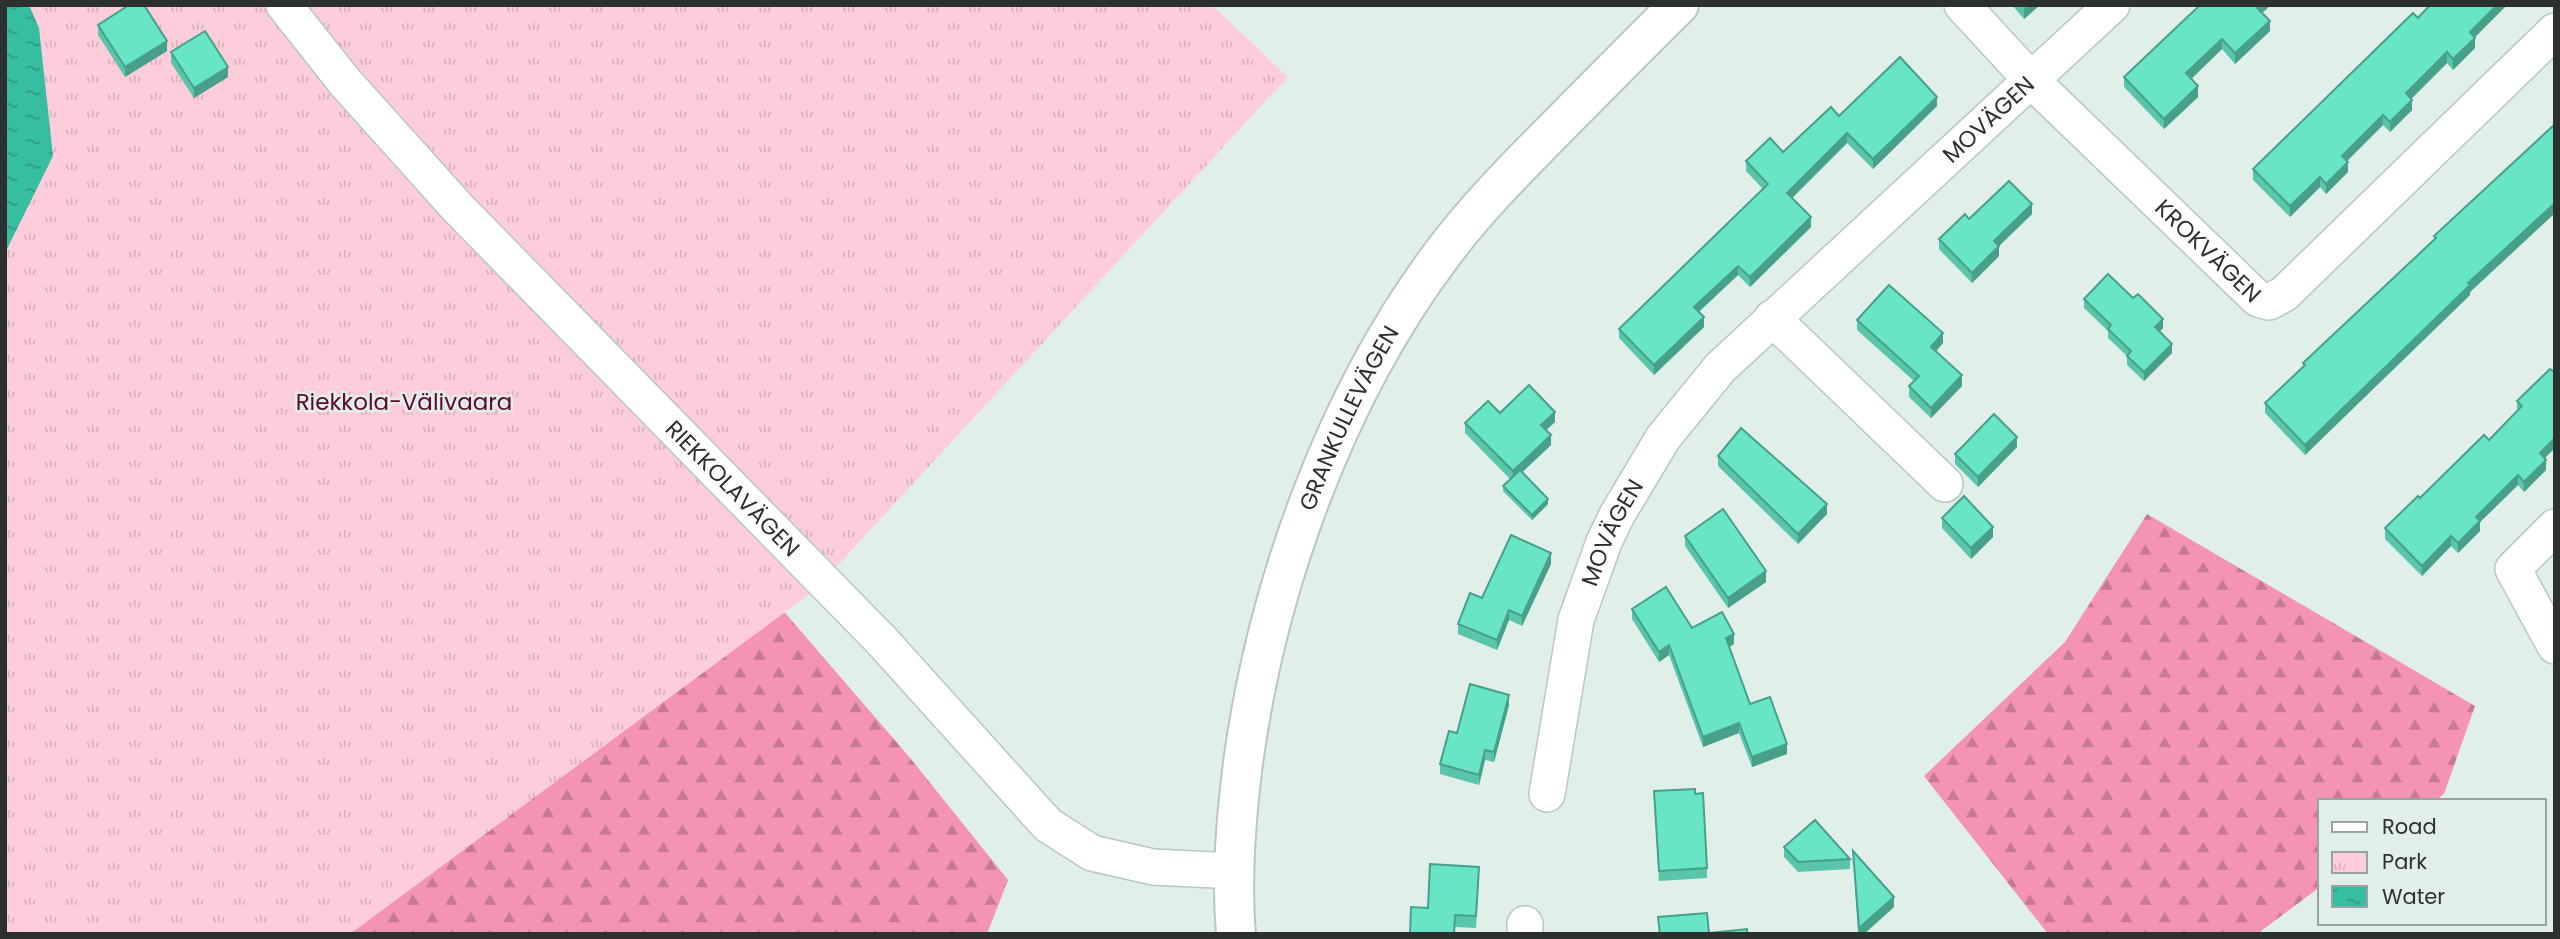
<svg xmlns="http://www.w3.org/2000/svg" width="2560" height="939" font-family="Poppins,sans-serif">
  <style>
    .forest { fill: url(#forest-firs) }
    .park { fill: url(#park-tufts) }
    .water { fill: url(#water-ripples) }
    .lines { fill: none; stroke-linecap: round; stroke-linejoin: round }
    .street-casing { stroke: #b9c7c2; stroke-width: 38 }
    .secondary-casing { stroke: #b9c7c2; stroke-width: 42 }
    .street { stroke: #fff; stroke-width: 35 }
    .secondary { stroke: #fff; stroke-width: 38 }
    .wall { fill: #59c5a9 }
    .shaded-wall { fill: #48a08a }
    .building { fill: #67e5c5; stroke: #48a08a; stroke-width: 2 }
    .labels { text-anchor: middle; stroke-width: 5; stroke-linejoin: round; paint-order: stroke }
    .street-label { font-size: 23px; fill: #2c312f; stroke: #e1efea }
    .park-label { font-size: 23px; fill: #5f0832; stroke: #e1efea }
  </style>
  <defs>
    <pattern id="forest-firs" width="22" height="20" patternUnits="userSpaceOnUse" patternTransform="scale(1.75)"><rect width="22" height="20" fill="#f493b3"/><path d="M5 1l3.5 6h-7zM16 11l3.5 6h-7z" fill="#c67992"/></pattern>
    <pattern id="park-tufts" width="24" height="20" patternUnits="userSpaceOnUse" patternTransform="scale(1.75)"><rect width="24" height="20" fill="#fdcddb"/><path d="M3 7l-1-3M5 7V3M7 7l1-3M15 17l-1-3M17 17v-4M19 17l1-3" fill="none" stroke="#d9b0bc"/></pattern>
    <pattern id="water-ripples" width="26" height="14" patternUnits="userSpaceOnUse" patternTransform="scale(1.75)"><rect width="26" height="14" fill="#37bd9f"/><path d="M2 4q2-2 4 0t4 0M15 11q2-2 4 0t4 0" fill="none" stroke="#2f9a82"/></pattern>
  </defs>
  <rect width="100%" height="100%" fill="#e1efea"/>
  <g class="forest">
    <polygon points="5,253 633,436 911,759 1008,880 987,934 5,934"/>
    <polygon points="2147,514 2475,706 2444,794 2435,801 2320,801 2320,887 2257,934 2048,934 1924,776 2065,642"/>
  </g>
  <polygon class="park" points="5,5 1212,5 1288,77 815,590 350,934 5,934"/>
  <polygon class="water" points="5,5 29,5 39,28 53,156 5,253"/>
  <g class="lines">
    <defs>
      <g id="street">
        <path id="s1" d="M 284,5 L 344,81 L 457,207 L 882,641 L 1048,825 L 1092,853 L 1153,867 L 1235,871"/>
        <path id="s2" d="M 1962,5 L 2032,81 L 2258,299 L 2269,302 L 2284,294 L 2555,31"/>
        <polyline points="1772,318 1945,484"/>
        <polyline points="2555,527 2513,569 2555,646"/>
        <path id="s3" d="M 1547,794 L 1576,620 L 1604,542 L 1617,515 L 1663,438 L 1720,368 L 2112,5"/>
        <polyline points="1525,924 1525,934"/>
      </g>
      <g id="secondary">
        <path id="s4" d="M 1236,934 C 1231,877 1236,819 1243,763 C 1267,587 1335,396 1443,253 C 1481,202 1528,157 1573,111 C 1608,76 1643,40 1679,5"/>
      </g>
    </defs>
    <use href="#street" class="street-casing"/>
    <use href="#secondary" class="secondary-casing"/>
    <use href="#street" class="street"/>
    <use href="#secondary" class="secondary"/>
  </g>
  <g class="wall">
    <polygon points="2012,5 2040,5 2024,19"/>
    <polygon points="2430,5 2507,5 2475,37 2475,48 2453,70 2447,63 2411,99 2412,110 2390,132 2383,125 2347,161 2348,172 2326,194 2320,187 2290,217 2253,180 2253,169"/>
    <polygon points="2262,13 2270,31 2235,64 2222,49 2191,79 2198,97 2164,129 2124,87 2124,77"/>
    <polygon points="98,25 167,51 125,77 98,35"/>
    <polygon points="171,52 228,77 194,98 171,63"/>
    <polygon points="1937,106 1873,169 1847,143 1792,198 1811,227 1750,287 1738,275 1699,312 1704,327 1654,375 1619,338 1619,329 1763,189 1746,171 1746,161 1783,152 1839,116"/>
    <polygon points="2555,124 2555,213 2470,292 2470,295 2305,455 2265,413 2265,403 2303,367 2303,363 2434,239 2434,236"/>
    <polygon points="2032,214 1999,246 1999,256 1972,283 1939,249 1939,239 1969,219"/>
    <polygon points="2084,299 2163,328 2160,331 2172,353 2144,381 2127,365 2127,356 2108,338 2108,331 2084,308"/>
    <polygon points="1857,320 1943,343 1936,351 1962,386 1931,418 1909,397 1909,386 1914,381 1857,330"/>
    <polygon points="2550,369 2545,458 2546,470 2524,492 2518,485 2480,522 2480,531 2458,553 2451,546 2422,576 2385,539 2385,528 2489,440 2517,411 2517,401"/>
    <polygon points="1500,413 1555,422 1546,430 1551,445 1522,472 1548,504 1532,520 1503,491 1503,486 1510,479 1465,433 1465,423"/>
    <polygon points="2017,447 1978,487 1955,464 1955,454"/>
    <polygon points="1718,456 1827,514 1798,544 1718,466"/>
    <polygon points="1942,518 1993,537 1971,559 1942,528"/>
    <polygon points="1685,536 1766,582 1728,608 1685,546"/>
    <polygon points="1551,564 1522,626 1509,620 1497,650 1458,634 1458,624 1482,598"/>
    <polygon points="1632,609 1692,628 1734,644 1729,647 1750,704 1787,754 1752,767 1739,733 1703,747 1669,655 1659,662 1632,619"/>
    <polygon points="1509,705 1494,762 1485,760 1479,785 1440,774 1440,764 1457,733"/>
    <polygon points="1654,791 1707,868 1707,878 1659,881"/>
    <polygon points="1784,847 1850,859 1850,869 1798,872 1784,857"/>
    <polygon points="1853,851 1894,907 1864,934 1858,934"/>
    <polygon points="1479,879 1476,928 1455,927 1428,908"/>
  </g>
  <g class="shaded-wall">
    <polygon points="2028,5 2040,5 2024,19 2024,9"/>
    <polygon points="2260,5 2271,5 2257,18 2257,8"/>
    <polygon points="2497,5 2507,5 2470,42 2470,32"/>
    <polygon points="2270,21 2270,31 2235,64 2235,53"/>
    <polygon points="2475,38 2475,48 2453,70 2453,59"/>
    <polygon points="2222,39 2222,49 2186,84 2186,73"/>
    <polygon points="167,41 167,51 125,77 125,67"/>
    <polygon points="2447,52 2447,63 2406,104 2406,93"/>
    <polygon points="228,67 228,77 194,98 194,88"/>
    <polygon points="2198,86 2198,97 2164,129 2164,119"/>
    <polygon points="1937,97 1937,106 1873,169 1873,159"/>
    <polygon points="2412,100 2412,110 2390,132 2390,122"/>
    <polygon points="2383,115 2383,125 2342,166 2342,156"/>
    <polygon points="1847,133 1847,143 1787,203 1787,193"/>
    <polygon points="2348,162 2348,172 2326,194 2326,184"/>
    <polygon points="2320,177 2320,187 2290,217 2290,206"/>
    <polygon points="2555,203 2555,213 2470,292 2470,295 2305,455 2305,445 2468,283"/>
    <polygon points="2032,204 2032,214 1999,246 1999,256 1972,283 1972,273 1994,241"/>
    <polygon points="1811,217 1811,227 1750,287 1750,277"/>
    <polygon points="1738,266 1738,275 1694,316 1694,307"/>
    <polygon points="1704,317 1704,327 1654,375 1654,365"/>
    <polygon points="2163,319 2163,328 2155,336 2155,327"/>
    <polygon points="1943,333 1943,343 1931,357 1931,347"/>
    <polygon points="2172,344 2172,353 2144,381 2144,372"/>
    <polygon points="1962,375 1962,386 1931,418 1931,408"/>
    <polygon points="1555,412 1555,422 1541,435 1541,425"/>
    <polygon points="1551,435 1551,445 1513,481 1513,471"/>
    <polygon points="2017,437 2017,447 1978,487 1978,477"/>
    <polygon points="2555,438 2555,448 2540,463 2540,453"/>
    <polygon points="2546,460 2546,470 2524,492 2524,482"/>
    <polygon points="2518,475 2518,485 2480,522 2480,531 2458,553 2458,543 2476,517"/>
    <polygon points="1548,499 1548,504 1532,520 1532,515"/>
    <polygon points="1827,504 1827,514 1798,544 1798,534"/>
    <polygon points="1993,527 1993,537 1971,559 1971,548"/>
    <polygon points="2451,536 2451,546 2422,576 2422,566"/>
    <polygon points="1551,553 1551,564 1522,626 1522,616"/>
    <polygon points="1766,571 1766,582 1728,608 1728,598"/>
    <polygon points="1509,610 1509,620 1497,650 1497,640"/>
    <polygon points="1734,634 1734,644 1726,649 1726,638"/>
    <polygon points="1669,645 1669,655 1659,662 1659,652"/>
    <polygon points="1509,695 1509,705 1494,762 1494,752"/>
    <polygon points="1739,723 1739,733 1703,747 1703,737"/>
    <polygon points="1787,744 1787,754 1752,767 1752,757"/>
    <polygon points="1485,750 1485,760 1479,785 1479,775"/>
    <polygon points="1894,897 1894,907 1864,934 1859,934 1859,928"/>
  </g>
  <g class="building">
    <polygon points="129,5 144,5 167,41 125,67 98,25"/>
    <polygon points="2200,5 2260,5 2257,8 2270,21 2235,53 2222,39 2186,73 2198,86 2164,119 2124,77"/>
    <polygon points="2430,5 2497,5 2470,32 2475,38 2453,59 2447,52 2406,93 2412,100 2390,122 2383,115 2342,156 2348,162 2326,184 2320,177 2290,206 2253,169 2413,13 2418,18"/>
    <polygon points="205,31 228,67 194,88 171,52"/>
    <polygon points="1900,57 1937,97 1873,159 1847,133 1787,193 1811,217 1750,277 1738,266 1694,307 1704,317 1654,365 1619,329 1768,184 1746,161 1770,138 1783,152 1831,107 1839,116"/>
    <polygon points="2555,124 2555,203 2468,283 2470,285 2305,445 2265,403 2305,365 2303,363 2436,238 2434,236"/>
    <polygon points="2009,181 2032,204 1994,241 1999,246 1972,273 1939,239 1965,214 1969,219"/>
    <polygon points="2108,274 2133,298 2138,294 2163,319 2155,327 2172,344 2144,372 2127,356 2131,351 2108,329 2111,325 2084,299"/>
    <polygon points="1889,285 1943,333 1931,347 1962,375 1931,408 1909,386 1919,376 1857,320"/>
    <polygon points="2550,369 2553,371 2555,369 2555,438 2540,453 2546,460 2524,482 2518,475 2476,517 2480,521 2458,543 2451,536 2422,566 2385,528 2418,496 2420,498 2484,435 2489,440 2522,406 2517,401"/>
    <polygon points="1529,385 1555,412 1541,425 1551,435 1513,471 1465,423 1488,401 1500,413"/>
    <polygon points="1994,414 2017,437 1978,477 1955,454"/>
    <polygon points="1741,428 1827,504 1798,534 1718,456"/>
    <polygon points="1520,470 1548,499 1532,515 1503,486"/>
    <polygon points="1964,496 1993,527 1971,548 1942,518"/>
    <polygon points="1723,509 1766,571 1728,598 1685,536"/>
    <polygon points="1511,535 1551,553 1522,616 1509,610 1497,640 1458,624 1470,593 1482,598"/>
    <polygon points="1666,587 1692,628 1722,612 1734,634 1726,638 1750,704 1770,697 1787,744 1752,757 1739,723 1703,737 1669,645 1659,652 1632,609"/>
    <polygon points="1470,684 1509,695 1494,752 1485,750 1479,775 1440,764 1449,731 1457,733"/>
    <polygon points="1695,789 1695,794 1703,793 1707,868 1659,871 1654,791"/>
    <polygon points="1815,820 1850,859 1798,862 1784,847"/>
    <polygon points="1853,851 1894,897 1859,928"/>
    <polygon points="1430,864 1479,867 1476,916 1455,915 1454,934 1410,934 1411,907 1428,908"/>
    <polygon points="1707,913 1709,933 1747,929 1747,934 1660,934 1658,917"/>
  </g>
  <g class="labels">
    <g class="street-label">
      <text dy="8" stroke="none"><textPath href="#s3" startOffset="835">MOVÄGEN</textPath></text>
      <text dy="8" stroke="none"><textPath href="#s2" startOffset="348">KROKVÄGEN</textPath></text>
      <text dy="8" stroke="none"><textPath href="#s4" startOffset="534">GRANKULLEVÄGEN</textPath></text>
      <text dy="8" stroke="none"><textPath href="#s1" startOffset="660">RIEKKOLAVÄGEN</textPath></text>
      <text dy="8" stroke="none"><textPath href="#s3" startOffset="271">MOVÄGEN</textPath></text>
    </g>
    <g class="park-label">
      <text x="404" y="410">Riekkola-Välivaara</text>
    </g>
  </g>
  <rect width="2560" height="939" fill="none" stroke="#2c312f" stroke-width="14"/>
  <rect x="2318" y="799" width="228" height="126" fill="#e1efea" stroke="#99a39f" stroke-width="2"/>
  <rect x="2332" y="822" width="35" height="10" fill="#ffffff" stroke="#99a39f" stroke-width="2"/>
  <text x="2382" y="834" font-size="21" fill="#2c312f">Road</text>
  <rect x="2332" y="852" width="35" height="21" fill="url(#park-tufts)" stroke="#99a39f" stroke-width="2"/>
  <text x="2382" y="869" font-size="21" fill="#2c312f">Park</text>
  <rect x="2332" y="886" width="35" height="21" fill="url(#water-ripples)" stroke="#99a39f" stroke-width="2"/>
  <text x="2382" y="904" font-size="21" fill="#2c312f">Water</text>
</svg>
